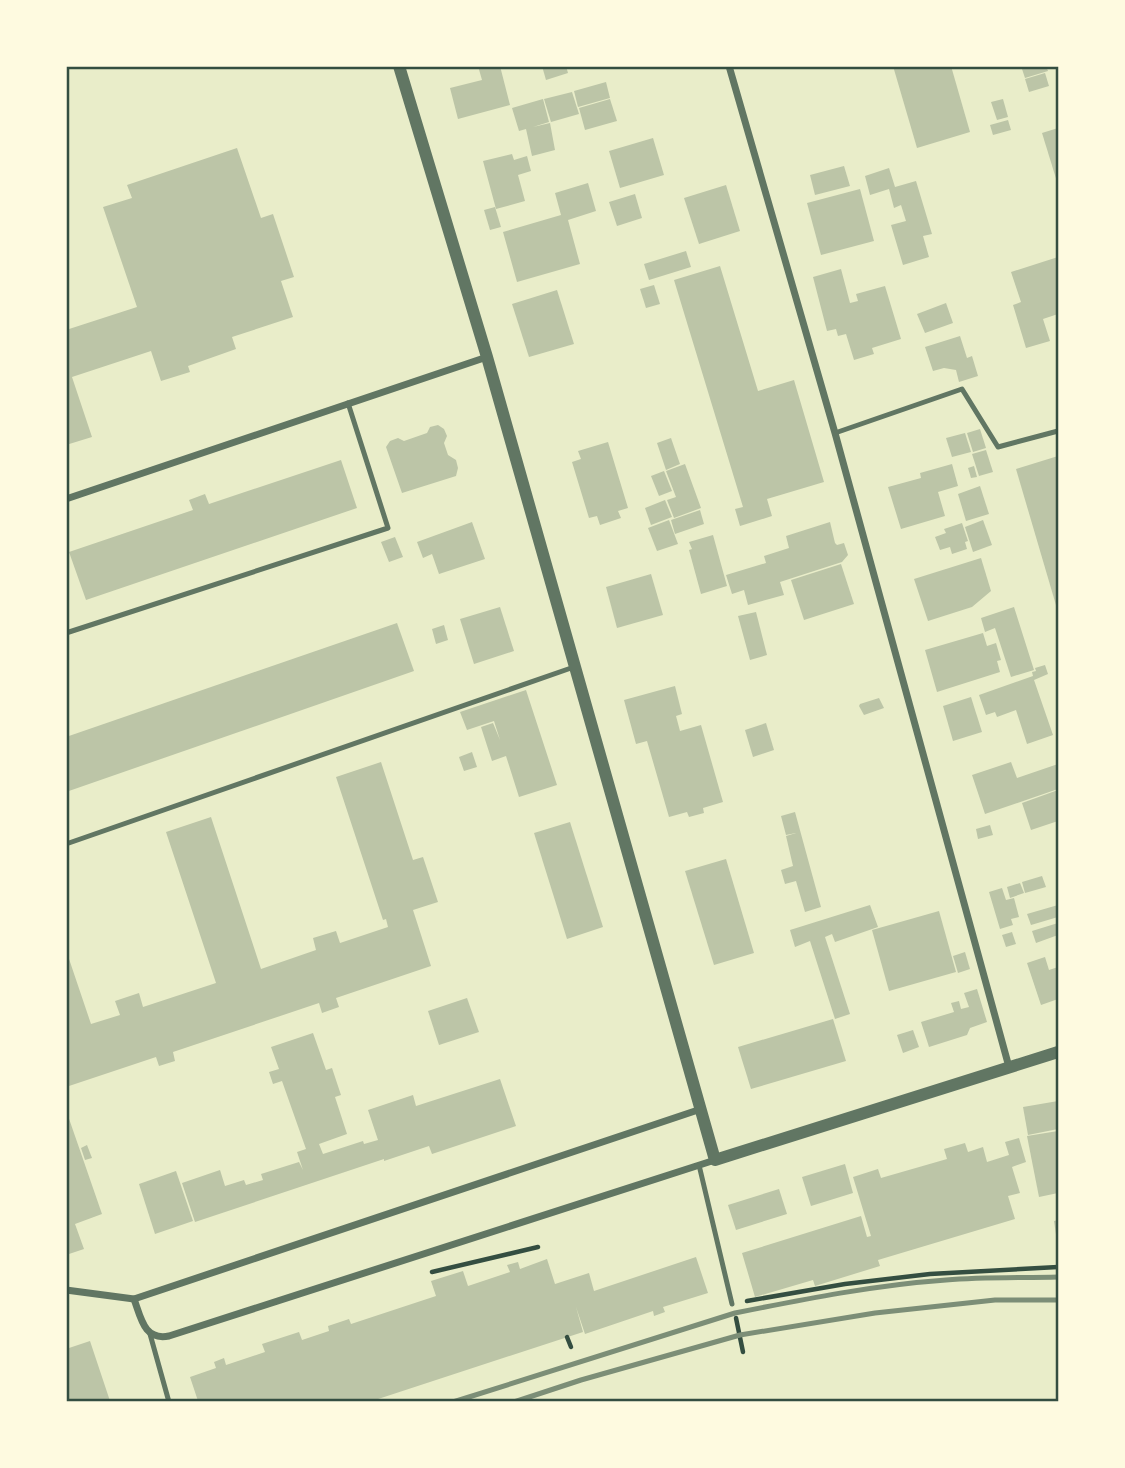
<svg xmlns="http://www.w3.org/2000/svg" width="1125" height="1468" font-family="Literata,serif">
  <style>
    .building { fill: #bcc5a7 }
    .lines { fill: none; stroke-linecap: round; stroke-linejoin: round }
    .path { stroke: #344e41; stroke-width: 4.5 }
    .service { stroke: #617663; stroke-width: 5 }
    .minor { stroke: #617663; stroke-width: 7 }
    .tertiary { stroke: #617663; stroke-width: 12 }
    .rail { stroke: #7c8e77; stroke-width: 5 }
    .neatline { fill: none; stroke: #344e41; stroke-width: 2.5 }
  </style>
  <rect width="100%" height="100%" fill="#e9edc9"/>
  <g class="building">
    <polygon points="478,66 500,66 510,105 458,119 450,88 482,80"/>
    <polygon points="542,66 566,66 568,73 546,80"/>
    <polygon points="893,66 951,66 970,132 917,148"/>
    <polygon points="1021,66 1046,66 1048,71 1025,78"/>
    <polygon points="1045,73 1049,86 1029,92 1025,79"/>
    <polygon points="606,82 610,98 578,107 574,91"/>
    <polygon points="572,92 579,114 551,122 544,99"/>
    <polygon points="543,99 549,122 533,127 550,123 555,150 532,156 526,129 519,131 512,108"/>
    <polygon points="610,99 617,121 585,130 579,108"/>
    <polygon points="1003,99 1008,117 997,120 991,102"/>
    <polygon points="1008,120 1011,130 993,135 990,125"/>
    <polygon points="1058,128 1058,185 1042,133"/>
    <polygon points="653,138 664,175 620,188 609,151"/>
    <polygon points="237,148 261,218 273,214 294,277 281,281 293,317 232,337 236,349 188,366 190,372 161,381 151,351 72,377 92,437 66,445 66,330 137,307 103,207 132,198 127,185"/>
    <polygon points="512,154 514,160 527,156 531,171 518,175 525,201 496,209 483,161"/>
    <polygon points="844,166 850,186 815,195 810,175"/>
    <polygon points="889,168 895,187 916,181 932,234 923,236 929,257 903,265 891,225 906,221 901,205 894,208 889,189 870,195 865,176"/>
    <polygon points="588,183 596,211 568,220 580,264 517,282 503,232 561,215 555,193"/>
    <polygon points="726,185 740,231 699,244 684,198"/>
    <polygon points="860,189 874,241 821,255 807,203"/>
    <polygon points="635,194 642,218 617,226 609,202"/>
    <polygon points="495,207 501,227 490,230 484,210"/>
    <polygon points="686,251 691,267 649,280 644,264"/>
    <polygon points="1058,257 1058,314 1043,319 1050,341 1026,348 1013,305 1021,302 1011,272"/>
    <polygon points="720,266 758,391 794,380 824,482 767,499 772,516 740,526 735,509 743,507 674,280"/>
    <polygon points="841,269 850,303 858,301 856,294 885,286 901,339 872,348 874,354 854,360 846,334 838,336 836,329 827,331 813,277"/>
    <polygon points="654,285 660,304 646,308 640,289"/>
    <polygon points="557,290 574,344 529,357 512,304"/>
    <polygon points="946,303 953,323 925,333 917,314"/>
    <polygon points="960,336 967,358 972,356 978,376 959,382 956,370 944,368 933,371 925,347"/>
    <polygon points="438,425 444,429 447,436 444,443 448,455 456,460 458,468 456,476 402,493 386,447 390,441 398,438 404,441 427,433 430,427"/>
    <polygon points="980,429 986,448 973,452 967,433"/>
    <polygon points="965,433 971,452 952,457 946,438"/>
    <polygon points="671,438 680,464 666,470 657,443"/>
    <polygon points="608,442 628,508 618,511 621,518 600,525 597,516 589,518 572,462 581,459 578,451"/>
    <polygon points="986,450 993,472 979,476 972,454"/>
    <polygon points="1058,456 1058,612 1016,469"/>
    <polygon points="341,460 357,508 86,600 69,552 193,510 189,500 205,494 209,504"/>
    <polygon points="685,464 701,508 674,518 667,500 676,497 666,471"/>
    <polygon points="952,464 958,486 938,492 945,516 901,529 888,487 921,478 920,473"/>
    <polygon points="974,466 977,477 971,478 968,468"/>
    <polygon points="664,471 672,491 659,496 651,476"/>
    <polygon points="980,486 989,514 966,521 958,494"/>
    <polygon points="665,500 672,517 651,525 645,508"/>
    <polygon points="700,510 704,524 675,534 671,520"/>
    <polygon points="669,520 678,544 657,551 648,528"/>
    <polygon points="983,520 992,545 973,552 965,527"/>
    <polygon points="472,522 485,559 439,574 432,554 423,558 417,542"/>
    <polygon points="830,522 835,543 837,545 844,543 848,555 842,562 780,582 784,595 748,605 744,590 732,594 726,575 766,563 764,556 789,548 786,536"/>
    <polygon points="962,523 968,541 965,542 967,549 952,554 950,547 940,550 935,537 946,533 944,529"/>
    <polygon points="713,535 727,586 701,594 689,550 692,549 689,542"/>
    <polygon points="395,537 403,557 389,562 381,542"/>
    <polygon points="981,558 991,591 972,607 928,621 914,579"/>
    <polygon points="841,564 854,604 804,620 791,580"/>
    <polygon points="651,574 663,615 617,628 606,587"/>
    <polygon points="500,607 514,651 474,664 460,619"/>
    <polygon points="1014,607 1034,670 1011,677 995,628 985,632 981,618"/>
    <polygon points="756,612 767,655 750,660 738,616"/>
    <polygon points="397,623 414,671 66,792 66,737"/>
    <polygon points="444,625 448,640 436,644 432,629"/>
    <polygon points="983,633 987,646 996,643 1001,660 997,661 1000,672 937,692 925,650"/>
    <polygon points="1045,665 1048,674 1034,680 1053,735 1027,744 1016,710 997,717 995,712 986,715 979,695 1033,676 1032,672 1036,671 1035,668"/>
    <polygon points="675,686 682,714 676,716 680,731 701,725 723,802 703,808 704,813 689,817 687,812 669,817 647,741 636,744 624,700"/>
    <polygon points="526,690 557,785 519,797 506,756 492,761 481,727 493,723 500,740 494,721 467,730 460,712"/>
    <polygon points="971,697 982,732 953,741 943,706"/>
    <polygon points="879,698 884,708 864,715 859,706 860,704"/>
    <polygon points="766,723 774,750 753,757 745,730"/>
    <polygon points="472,752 477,767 464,771 459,757"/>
    <polygon points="381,762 413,860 423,857 438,902 413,910 431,966 336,998 339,1007 322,1013 319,1003 173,1052 175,1061 159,1066 156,1057 66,1087 66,950 91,1024 120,1015 115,1001 139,993 143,1007 216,983 166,832 211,817 261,969 316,950 313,938 336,931 340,943 388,927 386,919 383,920 336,777"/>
    <polygon points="1011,762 1017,778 1058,764 1058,789 985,814 972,775"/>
    <polygon points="1058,790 1058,821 1031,830 1022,803"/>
    <polygon points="795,812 821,907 805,912 796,881 785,884 781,870 793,866 786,836 796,833 786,835 781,816"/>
    <polygon points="570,822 603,927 567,939 534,833"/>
    <polygon points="990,825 993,835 978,839 976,829"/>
    <polygon points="726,859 754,953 714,965 685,871"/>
    <polygon points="1042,876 1046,887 1025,893 1022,882"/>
    <polygon points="1020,883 1024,893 1010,898 1007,887"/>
    <polygon points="1002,888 1006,900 1014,898 1019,917 1011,919 1013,925 1000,929 989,892"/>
    <polygon points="870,905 878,927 835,942 832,934 825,937 850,1014 835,1019 810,941 795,947 790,930"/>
    <polygon points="1058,905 1058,917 1031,925 1027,914"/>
    <polygon points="939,911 956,972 889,991 872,930"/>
    <polygon points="1058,923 1058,935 1036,943 1032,931"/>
    <polygon points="1012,932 1016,944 1006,947 1002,935"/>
    <polygon points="965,952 970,969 958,973 953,956"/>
    <polygon points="1045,957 1049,970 1058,967 1058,999 1041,1005 1027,963"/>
    <polygon points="977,989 987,1022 970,1028 967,1035 929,1047 921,1022 954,1012 951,1003 959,1001 961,1009 969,1007 964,993"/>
    <polygon points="467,998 479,1032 439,1045 428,1011"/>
    <polygon points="833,1019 846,1061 751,1089 738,1047"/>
    <polygon points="913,1030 919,1047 903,1053 897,1035"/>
    <polygon points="313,1033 326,1070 332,1068 341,1095 335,1097 347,1134 319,1144 323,1154 363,1141 364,1144 378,1140 368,1110 413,1095 416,1106 500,1079 516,1126 432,1154 429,1146 384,1161 384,1159 195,1222 182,1183 220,1170 225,1186 244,1180 246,1185 263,1180 261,1174 299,1162 303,1170 297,1152 306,1149 282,1081 273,1084 269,1072 279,1069 271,1047"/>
    <polygon points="1058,1101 1058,1129 1028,1135 1023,1107"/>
    <polygon points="66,1110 102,1214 75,1224 84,1249 66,1255"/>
    <polygon points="1058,1131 1058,1193 1039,1197 1027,1136"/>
    <polygon points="1019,1138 1026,1162 1012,1167 1020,1193 1008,1196 1015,1219 878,1260 880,1266 815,1286 813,1280 755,1297 742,1253 861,1216 867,1237 871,1236 853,1177 878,1169 881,1178 947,1159 944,1149 965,1143 968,1152 983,1147 987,1162 1009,1155 1005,1142"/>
    <polygon points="87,1145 92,1158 85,1160 81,1148"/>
    <polygon points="845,1164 853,1193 811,1206 802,1177"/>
    <polygon points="176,1171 193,1221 155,1234 139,1184"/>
    <polygon points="779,1189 787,1214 736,1230 728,1205"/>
    <polygon points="1058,1220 1058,1241 1057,1241 1054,1221"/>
    <polygon points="696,1257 708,1293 663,1307 665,1312 654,1316 653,1311 585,1334 576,1307 583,1332 372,1401 198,1401 190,1377 216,1368 214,1362 224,1358 226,1365 265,1352 262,1344 299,1332 302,1340 329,1331 328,1326 349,1319 351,1324 436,1296 431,1281 463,1271 468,1286 510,1272 507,1265 518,1262 520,1269 547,1259 555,1284 589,1273 594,1291"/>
    <polygon points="90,1341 110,1401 66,1401 66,1349"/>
  </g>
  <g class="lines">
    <g class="path">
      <polyline points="432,1272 538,1247"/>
      <polyline points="747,1301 845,1284 930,1274 1058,1267"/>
      <polyline points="736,1318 743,1352"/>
      <polyline points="567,1337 571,1347"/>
    </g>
    <g class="service">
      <polyline points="835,433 962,389 998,447 1058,431"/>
      <polyline points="66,633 388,528 348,403"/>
      <polyline points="66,844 574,667"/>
      <polyline points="699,1165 732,1304"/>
      <polyline points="150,1334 169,1402"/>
    </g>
    <g class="minor">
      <polyline points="729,66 835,433 1009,1067"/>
      <polyline points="66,499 487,357"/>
      <polyline points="66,1290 134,1299 701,1109"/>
      <path d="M 134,1299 C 141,1318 144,1341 169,1336 L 715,1160"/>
    </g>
    <polyline class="tertiary" points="399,66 487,357 715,1160 1058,1052"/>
    <g class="rail">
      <path d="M 453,1402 L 735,1313 C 805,1299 875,1285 946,1280 C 983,1277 1021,1278 1058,1277"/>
      <polyline points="514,1402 581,1380 740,1335 875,1313 995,1300 1058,1300"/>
    </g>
  </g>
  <rect width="1125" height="1468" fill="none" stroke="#fefae0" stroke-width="136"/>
  <rect x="68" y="68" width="989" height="1332" class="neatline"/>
</svg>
